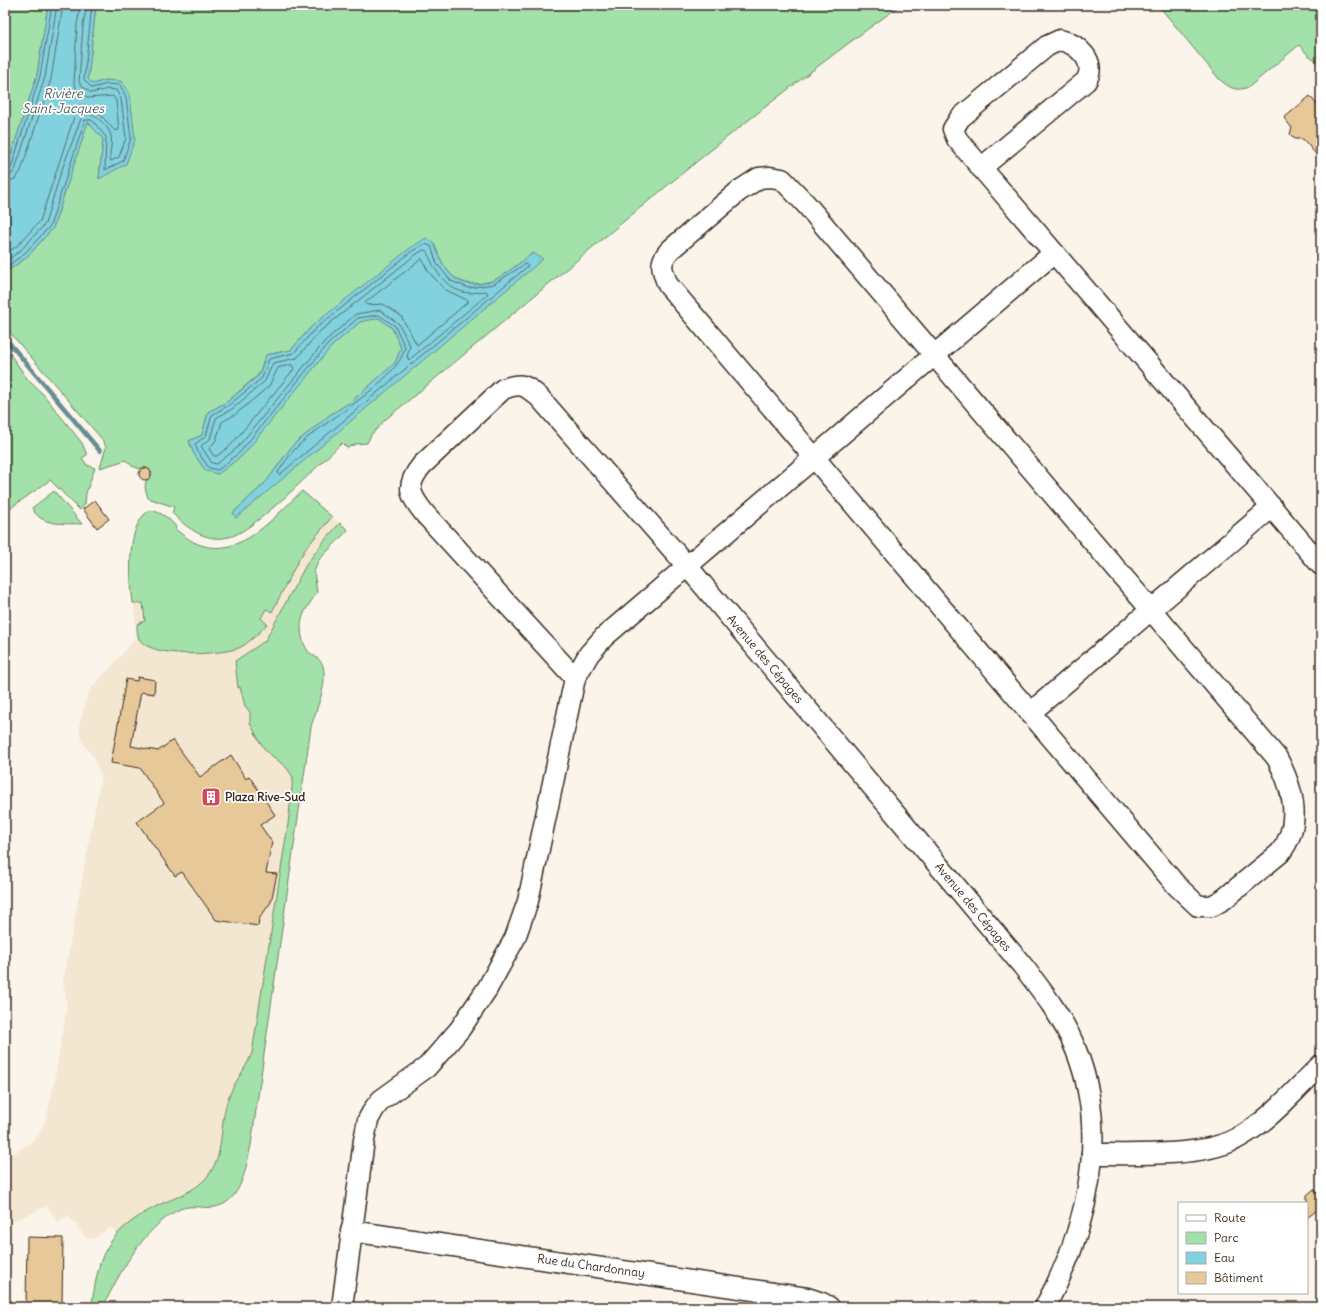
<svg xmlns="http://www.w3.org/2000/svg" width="1326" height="1312" font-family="Delius,sans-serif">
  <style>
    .built { fill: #f4e7d2 }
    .green { fill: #a2e1a9; stroke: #6e8664; fill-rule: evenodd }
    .water { fill: #82d1df; stroke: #668e92 }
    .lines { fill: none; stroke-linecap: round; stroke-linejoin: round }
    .shore { stroke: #576d6b; stroke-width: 1 }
    .stream { stroke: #668e92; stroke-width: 4.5 }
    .building { fill: #e6c899; stroke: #3b2a1e }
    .minor-casing { stroke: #3b2a1e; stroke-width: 23 }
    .minor { stroke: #fff; stroke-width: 20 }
    .labels { text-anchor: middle; stroke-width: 3.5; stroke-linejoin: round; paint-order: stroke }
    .street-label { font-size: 12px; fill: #3b2a1e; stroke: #fff }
    .poi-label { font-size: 12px; font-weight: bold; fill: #3b2a1e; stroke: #fff; text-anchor: start }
    .water-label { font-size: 13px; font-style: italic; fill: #505c58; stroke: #fff }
  </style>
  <rect width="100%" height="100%" fill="#faf4eb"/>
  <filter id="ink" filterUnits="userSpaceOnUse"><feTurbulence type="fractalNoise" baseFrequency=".025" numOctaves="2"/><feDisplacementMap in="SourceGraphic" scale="8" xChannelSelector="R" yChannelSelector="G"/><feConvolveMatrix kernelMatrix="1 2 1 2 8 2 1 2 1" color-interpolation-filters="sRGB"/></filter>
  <g filter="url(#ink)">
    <polygon class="built" points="302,491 348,530 318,561 314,572 317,592 302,617 300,626 303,643 308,651 318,658 323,666 324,681 311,727 307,753 292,785 288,824 252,1053 247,1065 232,1089 227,1103 221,1144 214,1168 205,1179 187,1192 149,1210 117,1234 111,1227 93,1239 86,1238 68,1215 58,1222 47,1206 5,1225 5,1159 34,1140 39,1133 46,1118 53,1089 67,1006 63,982 101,776 94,758 81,740 79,725 89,691 129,646 137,633 131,583 131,558 138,522 144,513 151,510 168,517 176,527 175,529 189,540 201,546 217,548 231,547 244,540 263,527"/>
    <g class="green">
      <polygon points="5,5 48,5 37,75 5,173"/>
      <path d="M 96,5 L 901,5 C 722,133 556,280 386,419 L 371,435 L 367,443 L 356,444 L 347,448 L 342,443 C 319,464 254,532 229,537 C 206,543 187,528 172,513 L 174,507 L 148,498 L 145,488 L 146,481 L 150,478 L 152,473 L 149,469 L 143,467 L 140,469 L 132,466 L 126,460 L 100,468 L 106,447 L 101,438 L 5,327 L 5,273 L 27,257 L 53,228 L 88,121 L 103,139 L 99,178 L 126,164 L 106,80 L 93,84 L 88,79 ZM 434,243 C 444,273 458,291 492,281 C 503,277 523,260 533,253 L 236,517 L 233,513 L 266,482 L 293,445 L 331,414 L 351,402 L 395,363 L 401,348 L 392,328 L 379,318 L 360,321 L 331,347 L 206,471 L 194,454 L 189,441 L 202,435 L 208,412 L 227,402 L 259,374 L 266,355 L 291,350 L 312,326 Z"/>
      <path d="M 1158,5 L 1321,5 L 1321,64 L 1308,55 L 1299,45 L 1249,87 C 1235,92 1230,88 1219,79 Z"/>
      <polygon points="5,347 29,381 43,394 82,443 87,455 82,458 87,465 95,468 86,493 85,504 80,510 50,480 5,512"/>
      <path d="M 54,491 L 82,524 C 64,523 41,527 32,508 Z"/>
      <path d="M 302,491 L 332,517 L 306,548 L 297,563 L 272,612 L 266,609 L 261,618 L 267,624 C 260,632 249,643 239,648 C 219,655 152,659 139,639 C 137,634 137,629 137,624 L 145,621 L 143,603 L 133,603 C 130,578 125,522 151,510 C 162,513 169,518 176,527 L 175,529 C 183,535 191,542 201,545 C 241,559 276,515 302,491 Z"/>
      <path d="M 340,523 L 348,530 L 318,561 L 314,572 L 317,592 C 307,609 298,616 302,637 C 303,642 305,647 308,651 C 314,657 320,658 323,666 C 328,685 316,709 311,727 L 251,1145 C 246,1166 242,1202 215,1207 C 201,1209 190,1203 176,1211 C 141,1232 120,1272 103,1307 L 91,1307 C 95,1287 97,1263 108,1246 C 119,1227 144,1212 163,1203 C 178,1197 196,1190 207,1177 C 225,1155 219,1127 227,1102 C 232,1084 245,1071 252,1053 L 288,824 L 293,777 L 286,767 L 266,751 L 260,742 L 250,723 L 250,712 L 245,706 L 240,687 L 238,688 L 235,661 L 265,641 L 306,565 L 324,541 Z"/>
    </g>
    <g class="water">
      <polygon points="48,5 96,5 88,79 93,84 106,80 121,81 130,95 135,139 126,164 99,179 103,139 88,122 53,228 27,257 5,273 5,173 37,75"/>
      <path d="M 426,238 L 434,243 C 444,273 458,292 492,281 C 503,277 523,260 533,253 L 543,259 L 236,518 L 233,513 L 266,482 L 293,445 L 331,414 L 351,402 L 395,363 L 401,348 L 392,328 L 379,318 L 360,322 L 331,347 L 243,455 L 218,474 L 206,471 L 194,454 L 189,441 L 202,435 L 208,412 L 227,402 L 259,375 L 266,355 L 291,350 L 312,326 L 409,249 Z"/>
    </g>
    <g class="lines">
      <g class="shore">
        <polyline points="5,171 11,168 40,76 52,5"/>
        <polyline points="5,176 11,175 15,170 45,77 57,5"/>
        <polyline points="5,182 15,179 21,171 51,79 63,5"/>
        <path d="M 425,244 L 431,246 L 437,264 L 451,281 L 469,288 L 494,284 L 525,264 L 528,266 L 279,475 L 278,472 C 284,464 289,455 296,448 C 322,421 399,382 405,347 L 395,326 L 379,315 L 358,318 L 328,344 L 240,452 L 218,470 L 209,468 L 198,452 L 195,444 L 206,436 L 212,415 L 229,405 L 262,378 L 269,359 L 294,353 L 315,329 L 411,252 Z"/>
        <path d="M 424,250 L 427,251 C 434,270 447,292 470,293 C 475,293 481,291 486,291 L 488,294 L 409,360 L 407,357 L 410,346 L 399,324 L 380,310 L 356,314 L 325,341 L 237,448 L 217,464 L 212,463 L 201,446 L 210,439 L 216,418 L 232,409 L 265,381 L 273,363 L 297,358 L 319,332 L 414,256 Z"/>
        <path d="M 5,254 L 17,246 L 40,221 L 74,117 C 78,109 86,106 95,109 L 115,131 L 119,130 L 116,101 L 113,96 L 88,98 L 77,90 L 74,83 L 77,24 L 81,5"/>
        <polygon points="422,259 428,271 444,289 469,301 417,345 401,316 383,304 367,305 365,303"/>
        <path d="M 5,262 L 21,250 L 45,224 L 61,172 L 82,116 C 92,109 109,126 111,136 C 113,144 108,154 111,161 L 119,157 L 126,138 L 121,99 L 116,90 L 108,89 L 91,93 L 82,86 L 79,82 L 83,25 L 87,5"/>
        <polyline points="5,268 24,254 50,226 85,120 92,120 106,137 105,170 123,161 131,138 126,97 120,85 107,84 92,88 84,80 92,5"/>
        <polygon points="292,365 294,369 232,444 217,456 214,456 209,449 216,440 222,422 236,414 269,386 278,368"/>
      </g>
      <polyline class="stream" points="5,338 100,451"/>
    </g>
    <g class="building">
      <polygon points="1310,96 1321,110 1321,160 1303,139 1295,139 1290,134 1292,128 1284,118"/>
      <circle cx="145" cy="474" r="6"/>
      <polygon points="95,500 109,519 97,528 83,509"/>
      <polygon points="138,677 155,680 154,694 141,692 131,746 158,751 173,740 200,777 231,755 246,779 249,776 275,815 260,825 272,842 266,873 277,874 271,902 259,919 258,926 216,920 182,872 175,876 137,822 164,803 140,768 111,763 126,679 137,681"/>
      <polygon points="1314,1189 1321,1198 1321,1207 1307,1218 1307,1195"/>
      <polygon points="27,1237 63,1238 62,1307 26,1307"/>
    </g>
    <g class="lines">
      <defs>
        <g id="minor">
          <path d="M 981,168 L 1086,81 C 1098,62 1078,44 1060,40 L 1047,46 L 960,118 L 953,129 L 957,139 L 967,151 L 1321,565"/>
          <path d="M 770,177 L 782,179 L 805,203 L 1277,758 C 1293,788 1303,824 1280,853 L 1224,899 L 1212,906 L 1198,906 L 1177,886 L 668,285 C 662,270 658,263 670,250 L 739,191 L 759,178 Z"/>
          <path d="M 575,678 L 425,514 C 409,494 405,486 422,465 L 503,389 C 522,382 525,385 539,397 L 687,566 L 1022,965 C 1043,992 1064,1019 1076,1050 C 1110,1135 1087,1230 1045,1307"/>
          <polyline points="1030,713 1272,507"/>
          <path d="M 1092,1154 C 1130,1154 1200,1157 1234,1140 C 1268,1123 1294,1091 1321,1065"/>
          <polyline points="351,1231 807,1298 822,1303 829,1307"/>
          <polyline points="342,1307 364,1140 368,1120 374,1109 381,1100 427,1067 460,1029 487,989 515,938 528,901 575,678 589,654 604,637 1054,253"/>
        </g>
      </defs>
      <use href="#minor" class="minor-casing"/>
      <use href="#minor" class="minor"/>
    </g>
  </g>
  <defs>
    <symbol id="building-square" viewBox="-11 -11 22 22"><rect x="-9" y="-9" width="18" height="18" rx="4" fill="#d1495b" stroke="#fff"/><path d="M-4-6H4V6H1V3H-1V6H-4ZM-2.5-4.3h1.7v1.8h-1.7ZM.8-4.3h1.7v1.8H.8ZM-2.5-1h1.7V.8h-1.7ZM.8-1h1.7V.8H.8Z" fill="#fff"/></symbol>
  </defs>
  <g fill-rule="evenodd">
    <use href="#building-square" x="200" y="786" width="22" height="22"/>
  </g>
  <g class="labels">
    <g class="street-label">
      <text transform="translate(765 659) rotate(50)" y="4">Avenue des Cépages</text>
      <text transform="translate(973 907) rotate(50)" y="4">Avenue des Cépages</text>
      <text transform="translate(591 1266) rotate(8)" y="4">Rue du Chardonnay</text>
    </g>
    <g class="poi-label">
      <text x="225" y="801">Plaza Rive-Sud</text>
    </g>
    <g class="water-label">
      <text x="63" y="98">Rivière<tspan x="63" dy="15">Saint-Jacques</tspan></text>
    </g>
  </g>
  <rect width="1326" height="1312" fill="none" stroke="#fff" stroke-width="20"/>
  <rect x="10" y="10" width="1306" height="1292" fill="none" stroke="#3b2a1e" stroke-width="1.5" filter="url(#ink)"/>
  <rect x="1178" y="1202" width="130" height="92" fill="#ffffff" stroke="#b1aaa5"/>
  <rect x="1186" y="1215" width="20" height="6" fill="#ffffff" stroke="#b1aaa5"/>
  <text x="1214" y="1222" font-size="12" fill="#3b2a1e">Route</text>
  <rect x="1186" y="1232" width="20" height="12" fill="#a2e1a9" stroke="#b1aaa5"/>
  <text x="1214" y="1242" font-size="12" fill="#3b2a1e">Parc</text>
  <rect x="1186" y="1252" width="20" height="12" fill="#82d1df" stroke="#b1aaa5"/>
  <text x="1214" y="1262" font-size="12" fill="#3b2a1e">Eau</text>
  <rect x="1186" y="1272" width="20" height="12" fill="#e6c899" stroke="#b1aaa5"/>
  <text x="1214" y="1282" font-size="12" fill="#3b2a1e">Bâtiment</text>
</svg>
